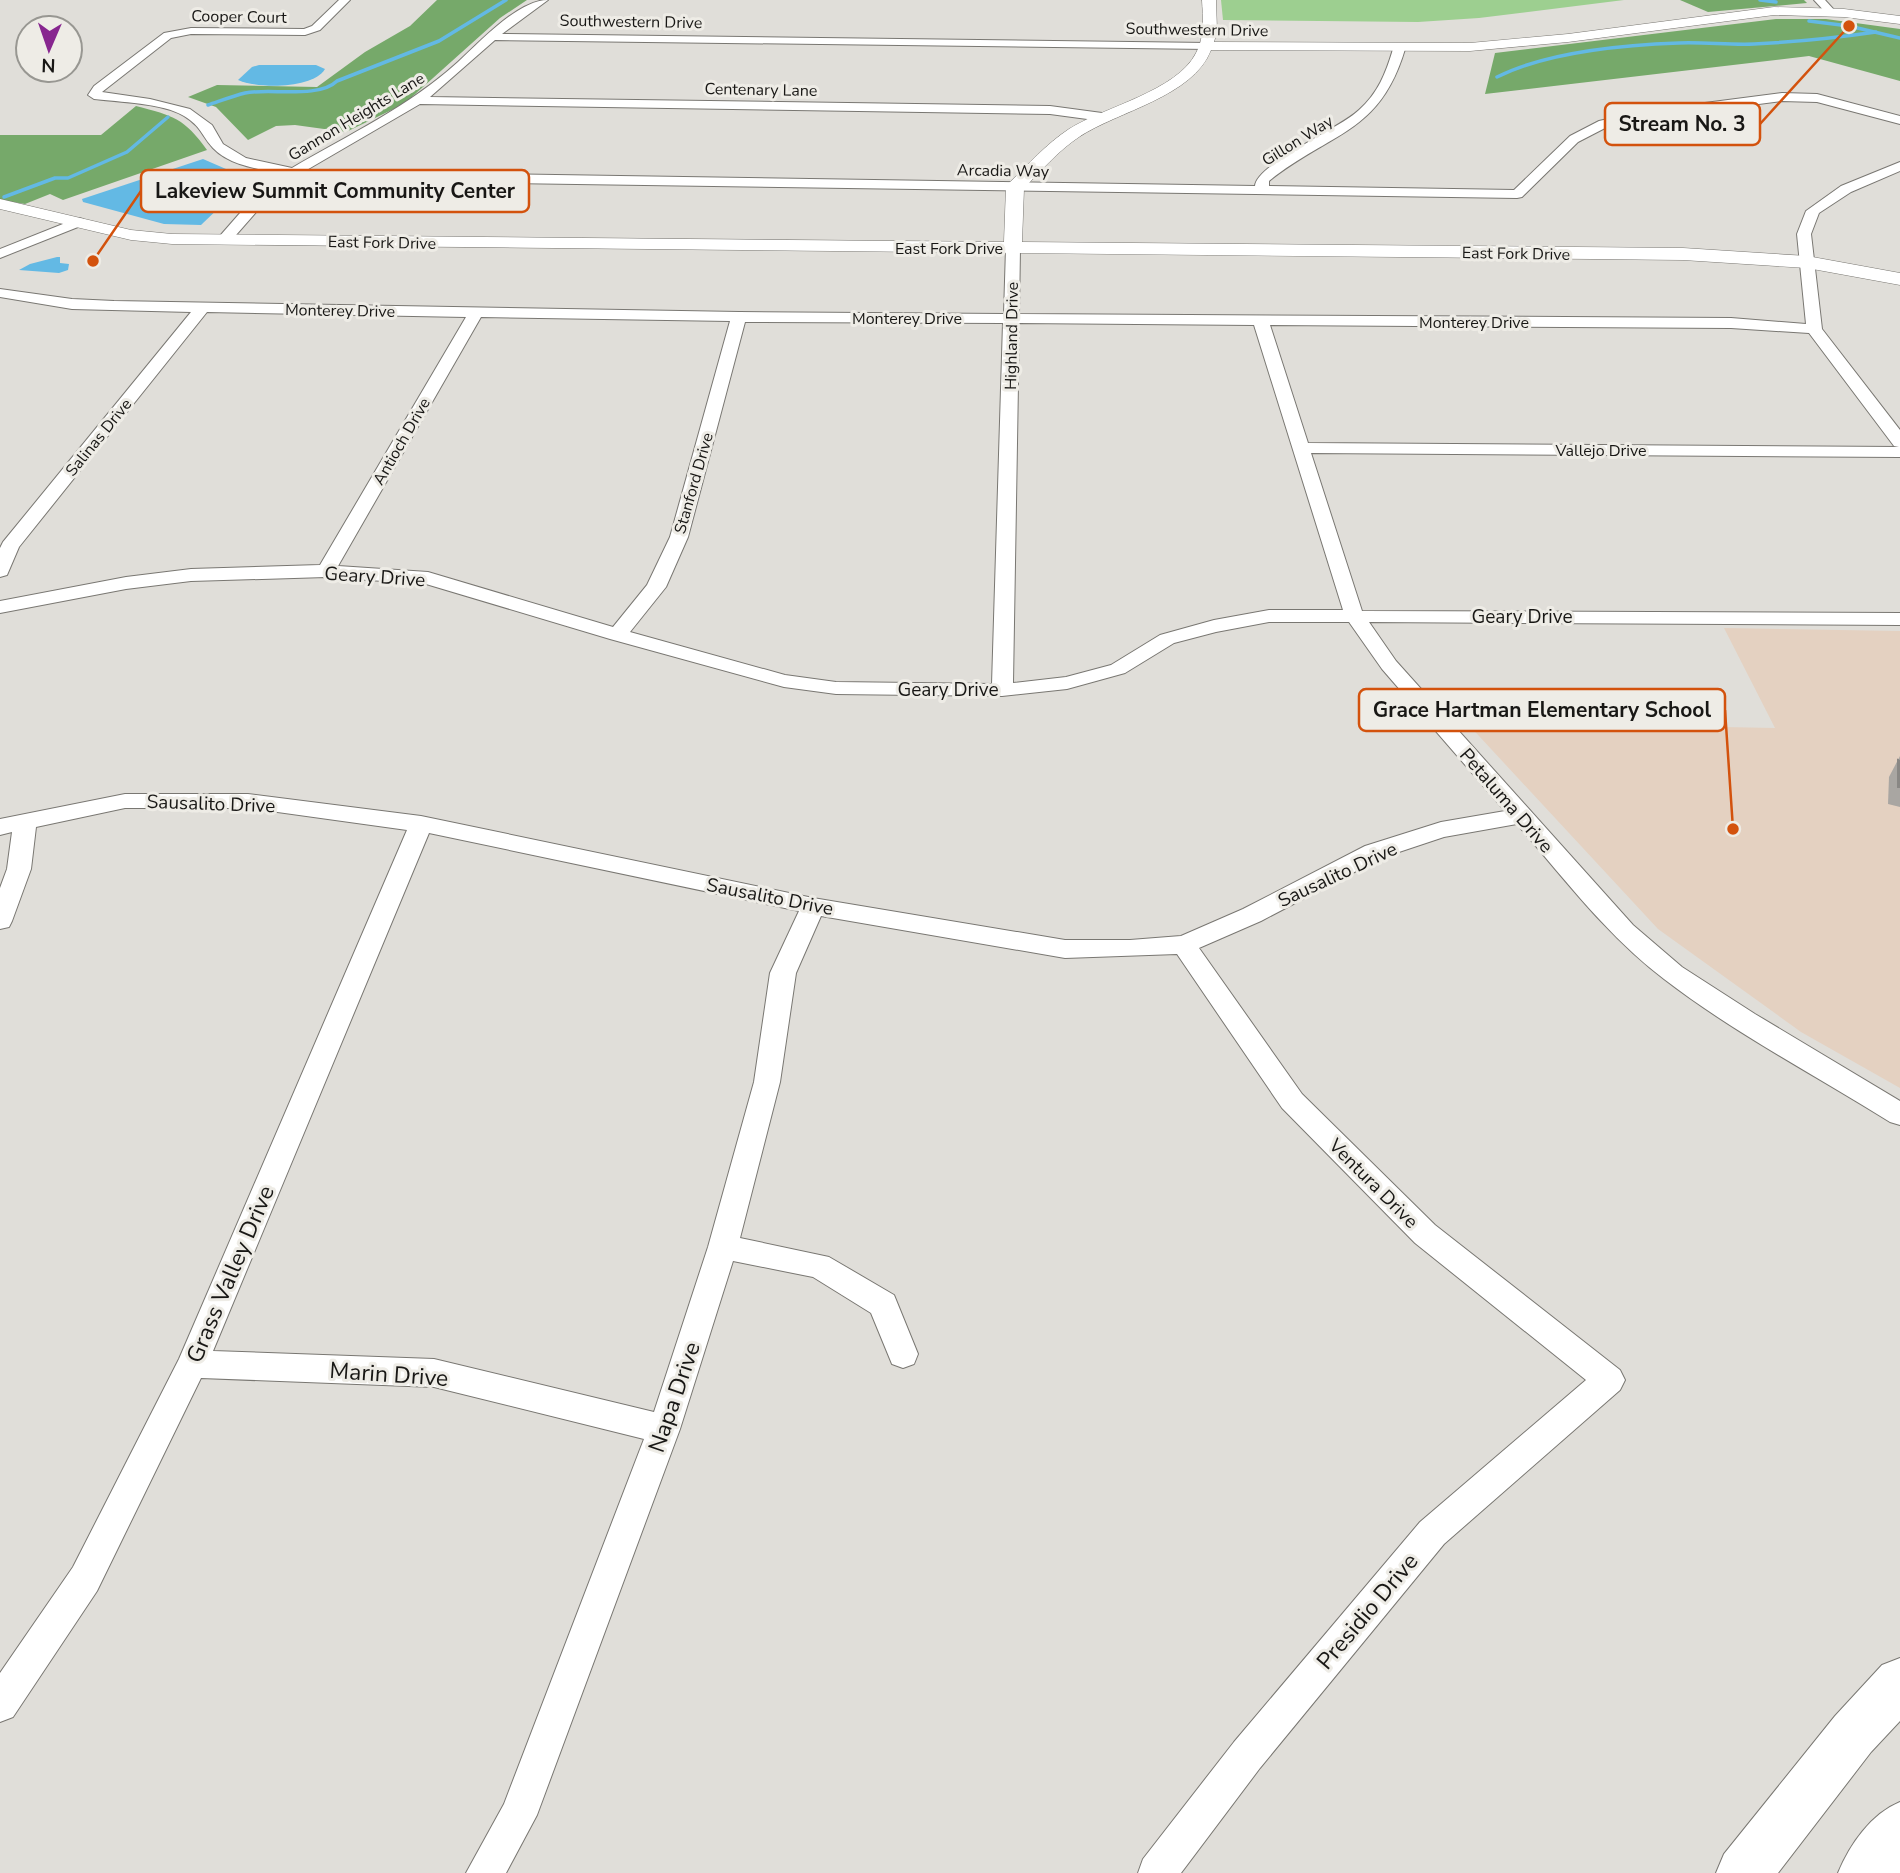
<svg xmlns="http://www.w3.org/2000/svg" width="1900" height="1873" font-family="'Nunito Sans',sans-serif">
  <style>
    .education { fill: #e4d1c1 }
    .green { fill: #9dcf90 }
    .forest { fill: #76a96a }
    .water { fill: #63b9e4 }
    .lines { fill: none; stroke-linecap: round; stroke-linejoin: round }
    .stream { stroke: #63b9e4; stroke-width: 3.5 }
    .minor-casing { stroke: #797772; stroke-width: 2 }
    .tertiary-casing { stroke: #797772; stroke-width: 1 }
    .secondary-casing { stroke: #797772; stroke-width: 2 }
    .minor { fill: #fff; fill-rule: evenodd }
    .tertiary { fill: #fff; fill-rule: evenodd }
    .secondary { fill: #fff; fill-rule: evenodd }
    .wall { fill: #a9a6a2 }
    .building { fill: #c4c1bc; stroke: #898784; stroke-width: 2 }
    .labels { text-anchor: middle; stroke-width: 6; stroke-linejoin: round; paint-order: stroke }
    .far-street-label { font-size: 16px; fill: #181715; stroke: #eeece6 }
    .street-label { font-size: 19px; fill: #181715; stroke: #eeece6 }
    .near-street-label { font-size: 23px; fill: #181715; stroke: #eeece6 }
    .leader { fill: none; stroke: #d3520d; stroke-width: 2.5 }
    .callout-dot { fill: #d3520d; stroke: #eeece6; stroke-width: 2.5 }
    .callout { fill: #eeece6; stroke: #d3520d; stroke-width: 2.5 }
    .callout-label { font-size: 21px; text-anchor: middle; font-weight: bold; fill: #181715 }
  </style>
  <rect width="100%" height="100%" fill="#e0ded9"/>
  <polygon class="education" points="1724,628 1900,631 1900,1088 1801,1032 1658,929 1466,722 1775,728"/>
  <polygon class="green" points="1221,0 1624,0 1479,18 1418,22 1223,20"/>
  <g class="forest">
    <polygon points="437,0 527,0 500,18 404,104 346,132 295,125 276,126 248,140 216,107 188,97 217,85 317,87 365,52 410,26"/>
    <polygon points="1680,0 1804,0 1807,3 1708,12"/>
    <polygon points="1776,19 1826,19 1900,29 1900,81 1809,56 1485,94 1495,53"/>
    <path d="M 136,106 C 174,116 184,118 207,150 L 63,200 L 50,194 L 25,204 L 0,200 L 0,135 L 101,135 Z"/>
  </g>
  <g class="water">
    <path d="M 259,65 L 316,65 L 325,69 C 313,89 258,89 238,80 L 252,67 Z"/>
    <polygon points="203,159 249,179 201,225 164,224 83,202 82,199"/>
    <polygon points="57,257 60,257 60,263 69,264 68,270 59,273 19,270 30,264"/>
  </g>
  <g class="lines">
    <g class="stream">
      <polyline points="1760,0 1776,2"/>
      <polyline points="1809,21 1849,26 1900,38"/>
      <path d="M 1497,77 C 1547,52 1623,45 1679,43 C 1704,42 1729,45 1754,44 C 1795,42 1835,38 1876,32"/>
      <path d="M 208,105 C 220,101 233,96 245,93 C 269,88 319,99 337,81 L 439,41 L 506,0"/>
      <polyline points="4,197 55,178 68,178 127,152 168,117"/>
    </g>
    <defs>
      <g id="minor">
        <path d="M 339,0 L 350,0 L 320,30 L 305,35 L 191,34 L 171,38 L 102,92 L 150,99 L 190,109 L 212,125 L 223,144 L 246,158 L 292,168 C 348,135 410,106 458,62 C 480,42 518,0 548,0 L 502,34 L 1208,43 L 1214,46 L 1208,49 L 495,40 L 430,97 L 1050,106 L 1102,113 L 1108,117 L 1102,121 L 1050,114 L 420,104 L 305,171 L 1255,186 C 1256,164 1341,128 1359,110 C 1378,93 1386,73 1393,49 L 1399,46 L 1405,49 C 1380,134 1330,132 1269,181 L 1269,186 L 1514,190 L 1570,136 L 1599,121 L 1643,111 L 1782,93 L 1817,94 L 1900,116 L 1900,124 L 1817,102 L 1782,101 L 1643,119 L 1607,127 L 1578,142 L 1522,197 L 1517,198 L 312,180 L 296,176 L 264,203 L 229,243 L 219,243 L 219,237 L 254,197 L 283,174 C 260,169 230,166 213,148 C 201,135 202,127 184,116 C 163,103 119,102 94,99 L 88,95 L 94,86 L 164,33 L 191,28 L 304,29 L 312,26 Z"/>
        <polygon points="1814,0 1825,0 1836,12 1827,14"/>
        <path d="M 1900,162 L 1900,171 L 1851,192 L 1819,213 L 1811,234 L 1822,329 L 1900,430 L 1900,457 L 1311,453 L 1362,611 L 1900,613 L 1900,625 L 1369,622 L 1396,661 L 1633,925 L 1682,967 L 1755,1014 L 1900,1101 L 1900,1125 L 1890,1122 C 1815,1075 1734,1033 1664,979 C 1607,936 1563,877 1517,824 L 1444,837 L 1381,858 L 1261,921 L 1199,948 L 1302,1094 L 1435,1225 L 1620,1370 L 1625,1380 L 1620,1390 L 1444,1544 L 1260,1768 L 1181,1873 L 1138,1873 L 1143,1859 L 1234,1742 L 1420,1522 L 1586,1380 L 1415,1243 L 1282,1108 L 1177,954 L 1065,958 L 821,916 L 796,973 L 780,1082 L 740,1238 L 829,1257 L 894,1295 L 918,1354 L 914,1364 L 903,1368 L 892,1364 L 871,1313 L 813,1277 L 733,1261 L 680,1429 L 537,1815 L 506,1873 L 466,1873 L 504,1804 L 644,1439 L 434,1387 L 201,1378 L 97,1591 L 13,1717 L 0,1722 L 0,1673 L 73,1567 L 179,1359 L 407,830 L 248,808 L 125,808 L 36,827 L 31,869 L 12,921 L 9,927 L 0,929 L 0,888 L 7,869 L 12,832 L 0,835 L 0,819 L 125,794 L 248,794 L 421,816 L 813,898 L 1065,940 L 1130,940 L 1181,936 L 1243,909 L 1365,846 L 1441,822 L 1505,811 L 1382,669 L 1349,622 L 1269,622 L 1216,632 L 1174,643 L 1125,673 L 1067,689 L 1002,696 L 836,694 L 784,687 L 610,639 L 426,584 L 326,577 L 191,581 L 126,589 L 0,613 L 0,601 L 126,577 L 191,569 L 320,565 L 466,317 L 207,312 L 19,547 L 7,575 L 0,577 L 0,548 L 3,542 L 191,312 L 72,309 L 0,297 L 0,289 L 72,299 L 114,301 L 739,312 L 1004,314 L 1006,248 L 1013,244 L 1020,248 L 1019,314 L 1731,318 L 1806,324 L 1797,234 L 1806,211 L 1841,186 ZM 481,317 L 730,321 L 670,537 L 647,585 L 613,627 L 428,572 L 338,566 ZM 745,322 L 1003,323 L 992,684 L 836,682 L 785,675 L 630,632 L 666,587 L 688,537 ZM 1019,323 L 1254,325 L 1343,610 L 1269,610 L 1214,620 L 1160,635 L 1111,665 L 1066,677 L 1013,683 ZM 1270,325 L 1731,328 L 1809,333 L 1894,446 L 1899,447 L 1308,443 ZM 429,833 L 799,911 L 770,973 L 754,1082 L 708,1247 L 654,1412 L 434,1359 L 213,1351 Z"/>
        <polygon points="78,218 83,219 83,225 0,258 0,249"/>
      </g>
      <path id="tertiary" d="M 1202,0 L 1216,0 L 1217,31 L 1214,42 L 1470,43 L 1568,34 L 1774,7 L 1844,9 L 1900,16 L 1900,24 L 1844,17 L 1774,15 L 1568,42 L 1470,51 L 1211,50 C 1193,97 1118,111 1079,137 C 1058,151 1041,171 1024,188 L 1022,242 L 1683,248 L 1807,256 L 1900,273 L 1900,285 L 1807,268 L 1683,260 L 172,244 L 131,240 L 0,209 L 0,199 L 131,230 L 172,234 L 1004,242 L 1006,187 L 1009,183 C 1028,165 1046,144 1069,129 C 1104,107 1177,91 1196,53 C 1205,36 1203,18 1202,0 Z"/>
      <g id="secondary">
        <polygon points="1900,1658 1900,1721 1871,1752 1778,1873 1716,1873 1724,1854 1835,1716 1882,1665"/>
        <path d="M 1900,1802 L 1900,1873 L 1838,1873 C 1850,1844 1871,1814 1900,1802 Z"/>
      </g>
    </defs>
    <use href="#minor" class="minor-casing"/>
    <use href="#tertiary" class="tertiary-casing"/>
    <use href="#secondary" class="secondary-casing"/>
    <use href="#minor" class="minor"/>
    <use href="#tertiary" class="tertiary"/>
    <use href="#secondary" class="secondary"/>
  </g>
  <polygon class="wall" points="1900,756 1900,807 1888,804 1889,777"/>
  <polygon class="building" points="1898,760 1900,761 1900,787 1898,787"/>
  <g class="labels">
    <g class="far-street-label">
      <text transform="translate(239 16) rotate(1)" y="6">Cooper Court</text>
      <text transform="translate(631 21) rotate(1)" y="6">Southwestern Drive</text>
      <text transform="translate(1197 29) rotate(1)" y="6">Southwestern Drive</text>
      <text transform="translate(761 89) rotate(1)" y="6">Centenary Lane</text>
      <text transform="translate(356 116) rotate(-31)" y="6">Gannon Heights Lane</text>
      <text transform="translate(1297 140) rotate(-32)" y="6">Gillon Way</text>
      <text transform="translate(1003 170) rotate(1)" y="6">Arcadia Way</text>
      <text transform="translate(382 242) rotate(1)" y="6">East Fork Drive</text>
      <text x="949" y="254">East Fork Drive</text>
      <text transform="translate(1516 253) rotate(1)" y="6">East Fork Drive</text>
      <text transform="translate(340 310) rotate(1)" y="6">Monterey Drive</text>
      <text x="907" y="324">Monterey Drive</text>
      <text x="1474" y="328">Monterey Drive</text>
      <text transform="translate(1011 336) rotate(-89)" y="6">Highland Drive</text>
      <text transform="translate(98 437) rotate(-51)" y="6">Salinas Drive</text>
      <text transform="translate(401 441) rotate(-60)" y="6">Antioch Drive</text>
      <text x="1601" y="456">Vallejo Drive</text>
      <text transform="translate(693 483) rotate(-74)" y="6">Stanford Drive</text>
    </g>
    <g class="street-label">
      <text transform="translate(375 576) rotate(4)" y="7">Geary Drive</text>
      <text x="1522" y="623">Geary Drive</text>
      <text x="948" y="696">Geary Drive</text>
      <text transform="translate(1507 800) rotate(49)" y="7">Petaluma Drive</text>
      <text transform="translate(211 803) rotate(2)" y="7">Sausalito Drive</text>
      <text transform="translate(1337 874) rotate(-25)" y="7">Sausalito Drive</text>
      <text transform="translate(770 896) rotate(11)" y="7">Sausalito Drive</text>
      <text transform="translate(1374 1183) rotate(45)" y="7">Ventura Drive</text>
    </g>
    <g class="near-street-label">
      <text transform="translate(230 1274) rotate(-67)" y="8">Grass Valley Drive</text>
      <text transform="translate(389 1374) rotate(4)" y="8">Marin Drive</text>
      <text transform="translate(674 1397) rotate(-71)" y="8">Napa Drive</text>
      <text transform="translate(1367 1611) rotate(-50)" y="8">Presidio Drive</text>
    </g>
  </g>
  <path class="leader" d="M1849 26L1760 124M93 261L141 191M1733 829L1725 710"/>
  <g class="callout-dot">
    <circle cx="1849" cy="26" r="7"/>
    <circle cx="93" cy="261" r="7"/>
    <circle cx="1733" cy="829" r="7"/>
  </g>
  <g class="callout">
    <rect x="1605" y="103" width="155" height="42" rx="7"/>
    <rect x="141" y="170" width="388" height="42" rx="7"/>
    <rect x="1359" y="689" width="366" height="42" rx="7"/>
  </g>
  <g class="callout-label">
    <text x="1682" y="131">Stream No. 3</text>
    <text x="335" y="198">Lakeview Summit Community Center</text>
    <text x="1542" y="717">Grace Hartman Elementary School</text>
  </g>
  <g transform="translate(49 49) rotate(182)"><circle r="33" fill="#eeece6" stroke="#989792" stroke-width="2"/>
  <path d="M0-5L12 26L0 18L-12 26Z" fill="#87268f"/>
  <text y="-10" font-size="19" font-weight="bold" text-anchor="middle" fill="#181715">N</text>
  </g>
</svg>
